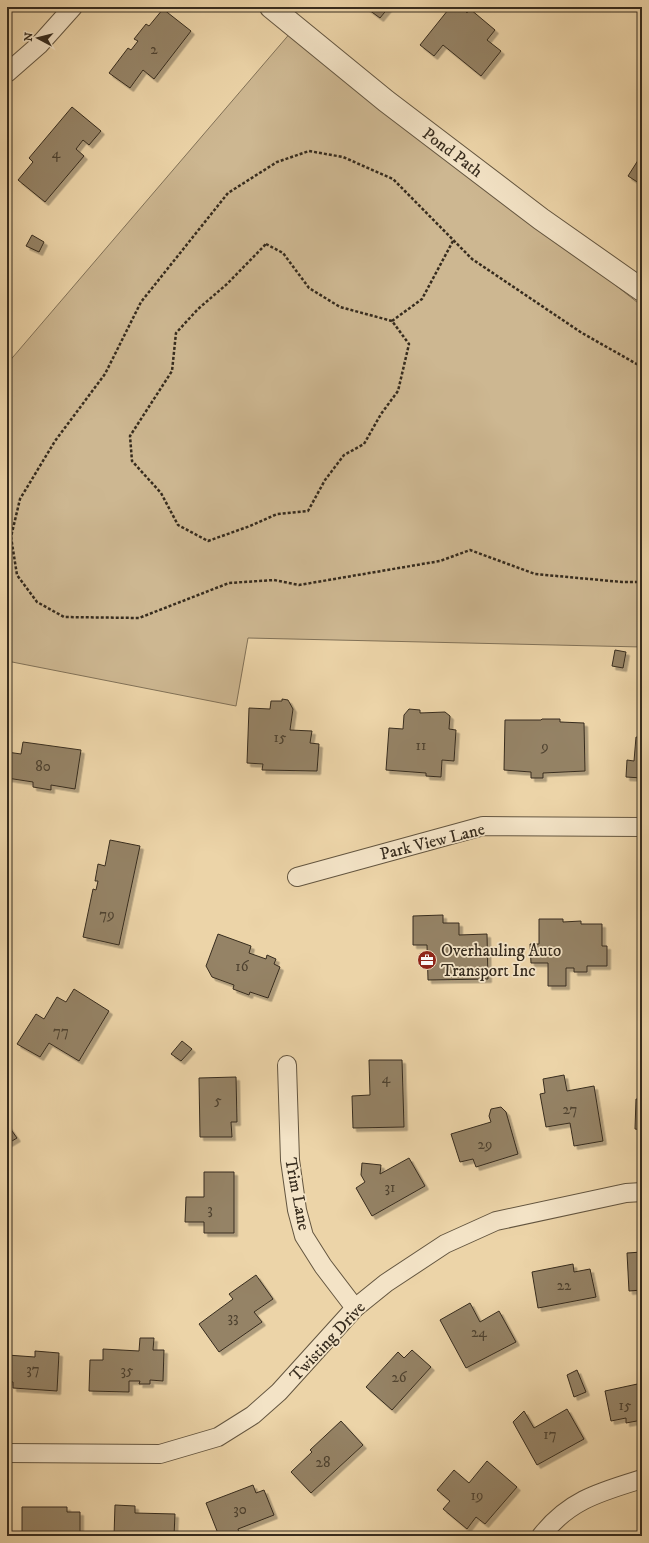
<svg xmlns="http://www.w3.org/2000/svg" width="649" height="1543" font-family="'IM FELL DW Pica',serif">
  <style>
    .green { fill: #cdb791; stroke: #827258 }
    .building { fill: #958366; stroke: #372c1e; filter: url(#shadow) }
    .lines { fill: none; stroke-linecap: round; stroke-linejoin: round }
    .minor-casing { stroke: #645640; stroke-width: 20 }
    .tertiary-casing { stroke: #645640; stroke-width: 24 }
    .path { stroke: #372c1e; stroke-width: 2.5; stroke-dasharray: 3 2; stroke-linecap: butt }
    .minor { stroke: #f3e3c6; stroke-width: 18 }
    .tertiary { stroke: #f3e3c6; stroke-width: 22 }
    .labels { text-anchor: middle; stroke-width: 3.5; stroke-linejoin: round; paint-order: stroke }
    .number-label { font-size: 15px; fill: #4e4230 }
    .street-label { font-size: 17px; fill: #372c1e; stroke: #f3e3c6 }
    .poi-label { font-size: 17px; fill: #372c1e; stroke: #f3e3c6; text-anchor: start }
  </style>
  <defs>
    <filter id="shadow"><feDropShadow dx="3.5" dy="3.5" stdDeviation="0" flood-color="#0004"/></filter>
  </defs>
  <rect width="100%" height="100%" fill="#ecd4a8"/>
  <filter id="stains"><feTurbulence type="fractalNoise" baseFrequency=".005" numOctaves="4"/><feColorMatrix values="0 0 0 0 .2 0 0 0 0 .09 0 0 0 0 .02 0 0 0 .5 -.17"/></filter>
  <radialGradient id="worn" r=".72"><stop offset=".6" stop-color="#630" stop-opacity="0"/><stop offset="1" stop-color="#630" stop-opacity=".3"/></radialGradient>
  <polygon class="green" points="292,31 642,306 642,647 248,638 236,706 7,661 7,364"/>
  <g class="building">
    <polygon points="365,7 389,7 380,18"/>
    <polygon points="444,7 465,7 464,10 467,13 470,9 495,30 487,40 501,51 481,76 443,45 434,56 420,45 448,10"/>
    <polygon points="163,9 191,31 154,79 143,70 130,88 109,73 128,48 131,50 138,41 134,39 146,24 149,26"/>
    <polygon points="72,107 101,131 89,145 83,140 76,149 84,156 45,202 18,180 33,162 29,158"/>
    <polygon points="642,154 642,185 628,176"/>
    <polygon points="32,235 44,242 39,252 26,246"/>
    <polygon points="615,650 626,652 623,668 612,666"/>
    <polygon points="282,699 288,700 293,709 290,730 312,731 310,743 319,744 317,771 262,770 263,764 247,763 249,708 270,709 271,701 282,701"/>
    <polygon points="409,709 420,710 420,713 445,712 450,716 449,729 456,730 454,761 442,760 441,777 426,776 426,773 386,770 389,728 403,729 404,715"/>
    <polygon points="542,719 560,719 560,722 584,723 585,771 543,773 543,778 531,778 531,772 504,770 505,720 541,720"/>
    <polygon points="636,737 642,738 642,778 626,777 627,760 634,761"/>
    <polygon points="23,742 81,750 75,789 51,785 51,790 33,787 33,782 7,778 7,752 21,754"/>
    <polygon points="110,840 140,846 119,945 83,937 93,889 96,890 98,881 95,881 98,864 105,866"/>
    <polygon points="443,915 443,923 459,923 459,935 487,934 488,979 428,980 427,945 413,945 413,916"/>
    <polygon points="539,919 563,919 563,922 581,921 581,924 602,924 602,946 607,946 607,966 587,966 587,972 574,972 574,968 566,968 566,986 548,986 548,963 531,963 530,944 539,944"/>
    <polygon points="218,934 251,946 249,953 266,959 267,955 276,959 274,964 280,967 268,998 250,992 249,995 233,989 234,985 212,977 206,966"/>
    <polygon points="74,989 109,1011 79,1061 49,1043 40,1057 17,1044 36,1014 44,1019 57,997 66,1002"/>
    <polygon points="182,1041 192,1049 181,1061 171,1054"/>
    <polygon points="369,1060 402,1060 404,1127 353,1128 352,1096 370,1095"/>
    <polygon points="564,1075 567,1091 594,1086 603,1141 574,1146 570,1123 546,1127 540,1094 545,1093 543,1079"/>
    <polygon points="236,1077 237,1122 231,1122 232,1137 200,1137 199,1078"/>
    <polygon points="636,1099 642,1099 642,1130 635,1129"/>
    <polygon points="501,1107 506,1112 518,1154 476,1167 473,1159 460,1162 451,1134 491,1122 489,1116 491,1109"/>
    <polygon points="7,1124 17,1138 7,1144"/>
    <polygon points="409,1158 425,1186 372,1216 356,1188 365,1182 361,1175 362,1163 381,1165 380,1174"/>
    <polygon points="204,1172 234,1172 234,1233 204,1233 204,1222 185,1222 186,1197 204,1197"/>
    <polygon points="642,1252 642,1290 629,1291 627,1253"/>
    <polygon points="573,1264 574,1272 590,1269 596,1297 538,1308 532,1272"/>
    <polygon points="256,1275 273,1299 254,1312 262,1322 219,1352 199,1324 233,1299 229,1294"/>
    <polygon points="470,1303 480,1322 499,1311 516,1342 466,1368 440,1320"/>
    <polygon points="140,1338 154,1338 153,1350 164,1350 163,1381 150,1380 150,1384 139,1384 140,1381 129,1381 129,1392 89,1391 90,1360 103,1360 103,1349 139,1351"/>
    <polygon points="412,1350 431,1367 392,1410 366,1387 398,1352 404,1358"/>
    <polygon points="35,1351 59,1353 57,1391 13,1388 13,1382 7,1381 7,1355 35,1357"/>
    <polygon points="577,1370 586,1392 574,1397 567,1375"/>
    <polygon points="642,1383 642,1420 626,1423 626,1418 611,1421 605,1391"/>
    <polygon points="567,1409 584,1439 537,1465 513,1422 524,1411 534,1428"/>
    <polygon points="341,1421 363,1445 311,1493 291,1472 312,1452 310,1450"/>
    <polygon points="487,1461 517,1487 485,1524 476,1517 467,1529 443,1509 450,1501 437,1490 454,1470 469,1483"/>
    <polygon points="253,1485 256,1493 264,1490 274,1515 238,1529 240,1536 219,1536 206,1503"/>
    <polygon points="115,1505 135,1506 135,1513 175,1514 174,1536 114,1536"/>
    <polygon points="22,1507 67,1507 67,1512 80,1512 80,1536 22,1536"/>
  </g>
  <g class="lines">
    <defs>
      <g id="minor">
        <polyline points="7,73 39,45 73,7"/>
        <polyline points="297,877 483,826 642,827"/>
        <polyline points="287,1065 290,1160 297,1210 304,1236 323,1266 355,1308"/>
        <polyline points="7,1453 160,1454 218,1437 253,1415 279,1392 355,1308 386,1283 445,1244 496,1221 626,1193 642,1192"/>
        <path d="M 541,1536 C 569,1500 600,1492 642,1479"/>
      </g>
      <polyline id="tertiary" points="271,7 386,101 541,219 642,290"/>
    </defs>
    <use href="#minor" class="minor-casing"/>
    <use href="#tertiary" class="tertiary-casing"/>
    <g class="path">
      <polygon points="266,244 283,253 309,288 340,307 392,321 409,344 398,391 381,414 364,444 344,455 325,480 308,511 277,514 250,526 208,541 178,525 161,493 132,461 130,436 172,371 176,333 198,309 227,284"/>
      <polyline points="392,321 422,299 453,241"/>
      <polyline points="642,367 582,333 472,259 393,179 343,157 309,151 277,162 228,193 141,302 105,374 55,441 20,499 11,537 17,575 37,602 64,617 139,618 229,583 274,580 299,585 440,561 470,550 535,574 622,582 642,582"/>
    </g>
    <use href="#minor" class="minor"/>
    <use href="#tertiary" class="tertiary"/>
  </g>
  <defs>
    <symbol id="office-disc" viewBox="-11 -11 22 22"><circle r="9.5" fill="#8f2418" stroke="#f3e3c6"/><path d="M-6-3h4V-5.5h4V-3h4V5H-6ZM-1-4.5V-3h2v-1.5ZM-6 0V1H6V0Z" fill="#fff"/></symbol>
  </defs>
  <g fill-rule="evenodd">
    <use href="#office-disc" x="416" y="949" width="22" height="22"/>
  </g>
  <g class="labels">
    <g class="number-label">
      <text x="154" y="54">2</text>
      <text x="56" y="158">4</text>
      <text x="280" y="742">15</text>
      <text x="421" y="750">11</text>
      <text x="545" y="751">9</text>
      <text x="43" y="771">80</text>
      <text x="107" y="919">79</text>
      <text x="242" y="971">16</text>
      <text x="61" y="1036">77</text>
      <text x="386" y="1083">4</text>
      <text x="218" y="1105">5</text>
      <text x="570" y="1114">27</text>
      <text x="485" y="1149">29</text>
      <text x="390" y="1192">31</text>
      <text x="210" y="1214">3</text>
      <text x="564" y="1290">22</text>
      <text x="233" y="1322">33</text>
      <text x="479" y="1337">24</text>
      <text x="33" y="1374">37</text>
      <text x="127" y="1375">35</text>
      <text x="399" y="1382">26</text>
      <text x="625" y="1410">15</text>
      <text x="550" y="1439">17</text>
      <text x="323" y="1467">28</text>
      <text x="477" y="1500">19</text>
      <text x="240" y="1514">30</text>
    </g>
    <g class="street-label">
      <text transform="translate(453 152) rotate(37)" y="6">Pond Path</text>
      <text transform="translate(432 841) rotate(-14)" y="6">Park View Lane</text>
      <text transform="translate(298 1194) rotate(79)" y="6">Trim Lane</text>
      <text transform="translate(327 1341) rotate(-47)" y="6">Twisting Drive</text>
    </g>
    <g class="poi-label">
      <text x="441" y="956">Overhauling Auto<tspan x="441" dy="20">Transport Inc</tspan></text>
    </g>
  </g>
  <rect width="649" height="1543" fill="none" stroke="#ecd4a8" stroke-width="24"/>
  <rect x="8" y="8" width="633" height="1527" fill="none" stroke="#372c1e" stroke-width="2"/>
  <rect x="12" y="12" width="625" height="1519" fill="none" stroke="#372c1e"/>
  <g transform="translate(38 38) rotate(277)" stroke="#f3e3c6" stroke-width="3" paint-order="stroke">
  <path d="M0-3L7 15L0 10L-7 15Z" fill="#372c1e"/>
  <text y="-6" font-size="11" font-weight="bold" text-anchor="middle" fill="#372c1e">N</text>
  </g>
  <rect width="100%" height="100%" filter="url(#stains)"/>
  <rect width="100%" height="100%" fill="url(#worn)"/>
</svg>
